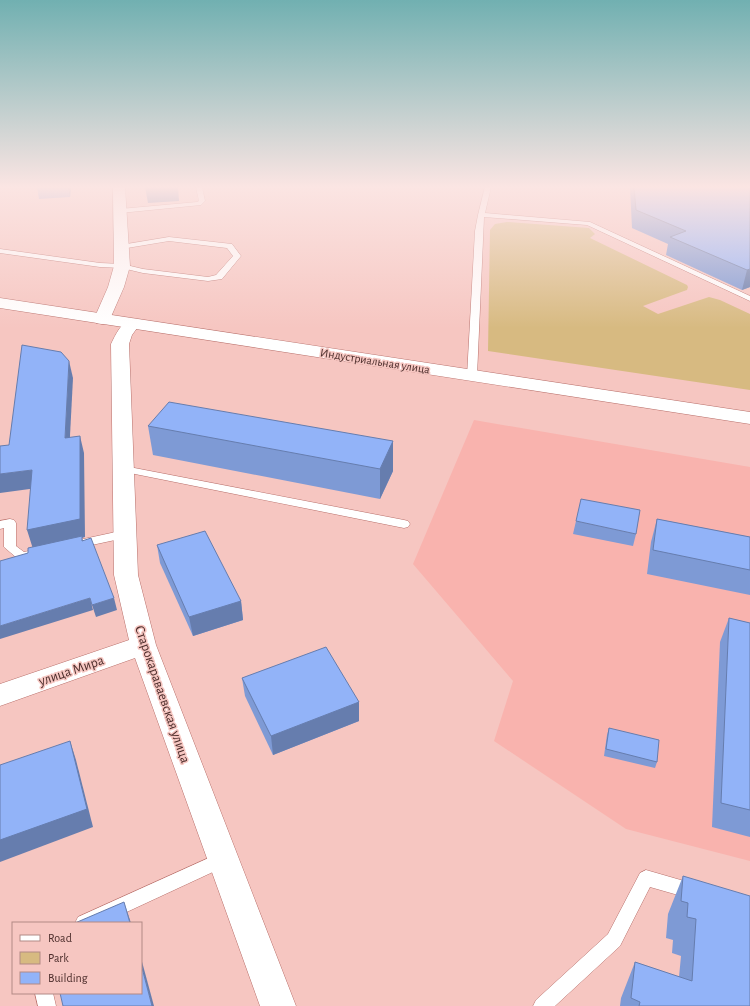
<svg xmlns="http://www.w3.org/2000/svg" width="750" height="1006" font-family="'Alegreya Sans',sans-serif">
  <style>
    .built { fill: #f9b3ae }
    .green { fill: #d7ba81 }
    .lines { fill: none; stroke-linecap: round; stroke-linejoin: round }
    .lane-casing { stroke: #b8706b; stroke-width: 1 }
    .street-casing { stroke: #b8706b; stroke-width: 1 }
    .highway-casing { stroke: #b8706b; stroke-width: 1 }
    .lane { fill: #fff; fill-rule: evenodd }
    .street { fill: #fff; fill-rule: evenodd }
    .highway { fill: #fff; fill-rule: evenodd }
    .wall { fill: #7e9ad5 }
    .shaded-wall { fill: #667dae }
    .building { fill: #92b3f8; stroke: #667dae }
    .labels { text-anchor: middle; stroke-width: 3; stroke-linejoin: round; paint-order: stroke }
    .street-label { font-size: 12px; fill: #4d2e2c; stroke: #f6c6c1 }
    .near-street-label { font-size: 14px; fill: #4d2e2c; stroke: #f6c6c1 }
  </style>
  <rect width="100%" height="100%" fill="#f6c6c1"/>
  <polygon class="built" points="474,420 750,467 750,861 626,829 494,741 513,681 413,564"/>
  <polygon class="green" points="507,222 589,228 595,234 590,238 687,285 688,287 687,290 684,291 643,306 658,314 709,297 720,300 750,314 750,390 488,351 490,230 495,224"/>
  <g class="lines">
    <defs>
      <g id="lane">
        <polygon points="196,187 202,187 205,201 201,205 120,213 117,211 120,209 197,202 199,201"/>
        <polygon points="485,187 491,187 485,213 590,222 750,296 750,301 587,225 484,217 477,376 475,378 469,378 467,376 475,231 478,215"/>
        <polygon points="169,237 232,244 241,256 222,279 208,281 143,273 122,268 100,267 0,253 0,249 100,263 122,264 143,269 208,277 216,275 233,256 227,248 169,241 121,249 117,247 121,245"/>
        <polygon points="124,466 404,520 408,521 410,524 408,527 404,528 120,471 119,469 120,467"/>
        <polygon points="10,519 14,520 16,523 16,546 24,552 125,530 129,531 131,534 129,537 22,560 18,559 4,547 4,528 0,529 0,521"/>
        <polygon points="222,852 228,855 230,860 228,865 103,923 75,923 78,917"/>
        <polygon points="646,870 698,885 700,891 698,897 692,899 650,887 620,946 555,1006 533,1006 536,1000 608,934 640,873"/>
        <polygon points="35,993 53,993 56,1006 38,1006"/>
      </g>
      <g id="street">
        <polygon points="113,187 125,187 130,266 124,287 110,319 108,323 102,324 96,323 94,319 108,287 114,266"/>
        <path d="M 132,319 L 138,320 L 140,324 L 132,335 L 129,344 L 138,575 L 156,645 L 296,1006 L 260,1006 L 135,658 L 0,706 L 0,684 L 129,640 L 114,575 L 111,344 C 116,334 121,322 132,319 Z"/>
      </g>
      <polygon id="highway" points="0,298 750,412 750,424 0,308"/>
    </defs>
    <use href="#lane" class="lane-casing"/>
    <use href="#street" class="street-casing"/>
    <use href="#highway" class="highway-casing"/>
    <use href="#lane" class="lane"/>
    <use href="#street" class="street"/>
    <use href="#highway" class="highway"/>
  </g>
  <g class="wall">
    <polygon points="37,187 71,187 70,197 39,199"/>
    <polygon points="630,187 750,187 750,287 742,290 666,255 668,244 632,228"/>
    <polygon points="148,426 393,441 393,471 380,499 153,455"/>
    <polygon points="657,519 750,537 750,595 647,574 651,542"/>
    <polygon points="576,521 636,534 633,546 573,534"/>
    <polygon points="157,545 241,601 243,620 193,636 160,563"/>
    <polygon points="729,618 750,623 750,837 712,827 720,642"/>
    <polygon points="242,678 359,702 359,721 273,755 245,696"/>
    <polygon points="609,728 657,762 655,768 604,756 607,735"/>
    <polygon points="683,876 750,1006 620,1006 621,998 635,962 679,977 681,956 672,953 673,940 666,938 668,914"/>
  </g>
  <g class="shaded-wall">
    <polygon points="68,187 71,187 70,197"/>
    <polygon points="145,187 178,187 179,201 148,203"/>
    <polygon points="750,269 750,287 742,290 747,270"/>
    <polygon points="69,361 73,378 69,455 65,438"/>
    <polygon points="80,436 84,453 85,537 82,538 85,548 33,549 27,530"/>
    <polygon points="393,441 393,471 380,499 380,469"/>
    <polygon points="32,470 37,488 0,493 0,474"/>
    <polygon points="90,598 93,610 0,639 0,626"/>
    <polygon points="114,598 117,610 96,617 92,605"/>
    <polygon points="241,601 243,620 193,636 189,617"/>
    <polygon points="359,702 359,721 273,755 271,736"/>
    <polygon points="70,741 76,760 93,827 0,862 0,840"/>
    <polygon points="124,902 131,923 130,923"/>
    <polygon points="141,958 154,1006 152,1006 141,964"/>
  </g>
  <g class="building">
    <polygon points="634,187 750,187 750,269 747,270 670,237 686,231 636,210"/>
    <polygon points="22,345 61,352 69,361 65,438 80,436 80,519 27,530 32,470 0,474 0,446 9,445"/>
    <polygon points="169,402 393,441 380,469 148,426"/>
    <polygon points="581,499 640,510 636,534 576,521"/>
    <polygon points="657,519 750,537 750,570 653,550"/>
    <polygon points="205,531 241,601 189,617 157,545"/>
    <polygon points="82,536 82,541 91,538 114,598 92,605 90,598 0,626 0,561 28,553 28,548"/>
    <polygon points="729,618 750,623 750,810 721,803"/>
    <polygon points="326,647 359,702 271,736 242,678"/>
    <polygon points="609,728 659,740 657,762 606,749"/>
    <polygon points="70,741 87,809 0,840 0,765"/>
    <polygon points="683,876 750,896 750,1006 639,1006 640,1002 631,998 635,962 692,981 696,919 687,917 688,903 681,901"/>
    <polygon points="124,902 130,923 75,923"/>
    <polygon points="141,964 152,1006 63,1006 60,993 141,993"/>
  </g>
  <linearGradient id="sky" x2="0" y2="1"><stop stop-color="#71b0b1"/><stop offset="0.57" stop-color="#fbe5e3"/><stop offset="1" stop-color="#fbe5e3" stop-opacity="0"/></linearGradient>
  <rect width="750" height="328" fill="url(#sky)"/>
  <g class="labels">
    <g class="street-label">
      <text transform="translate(375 361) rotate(9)" y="4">Индустриальная улица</text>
    </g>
    <g class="near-street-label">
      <text transform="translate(71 670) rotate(-19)" y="5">улица Мира</text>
      <text transform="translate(163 694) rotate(71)" y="5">Старокараваевская улица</text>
    </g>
  </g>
  <rect x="12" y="922" width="130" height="72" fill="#f6c6c1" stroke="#b28985"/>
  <rect x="20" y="935" width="20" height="6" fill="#ffffff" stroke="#b28985"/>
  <text x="48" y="942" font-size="12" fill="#4d2e2c">Road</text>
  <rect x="20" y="952" width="20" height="12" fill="#d7ba81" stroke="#b28985"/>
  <text x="48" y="962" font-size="12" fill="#4d2e2c">Park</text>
  <rect x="20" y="972" width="20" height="12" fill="#92b3f8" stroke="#b28985"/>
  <text x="48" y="982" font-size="12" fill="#4d2e2c">Building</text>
</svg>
